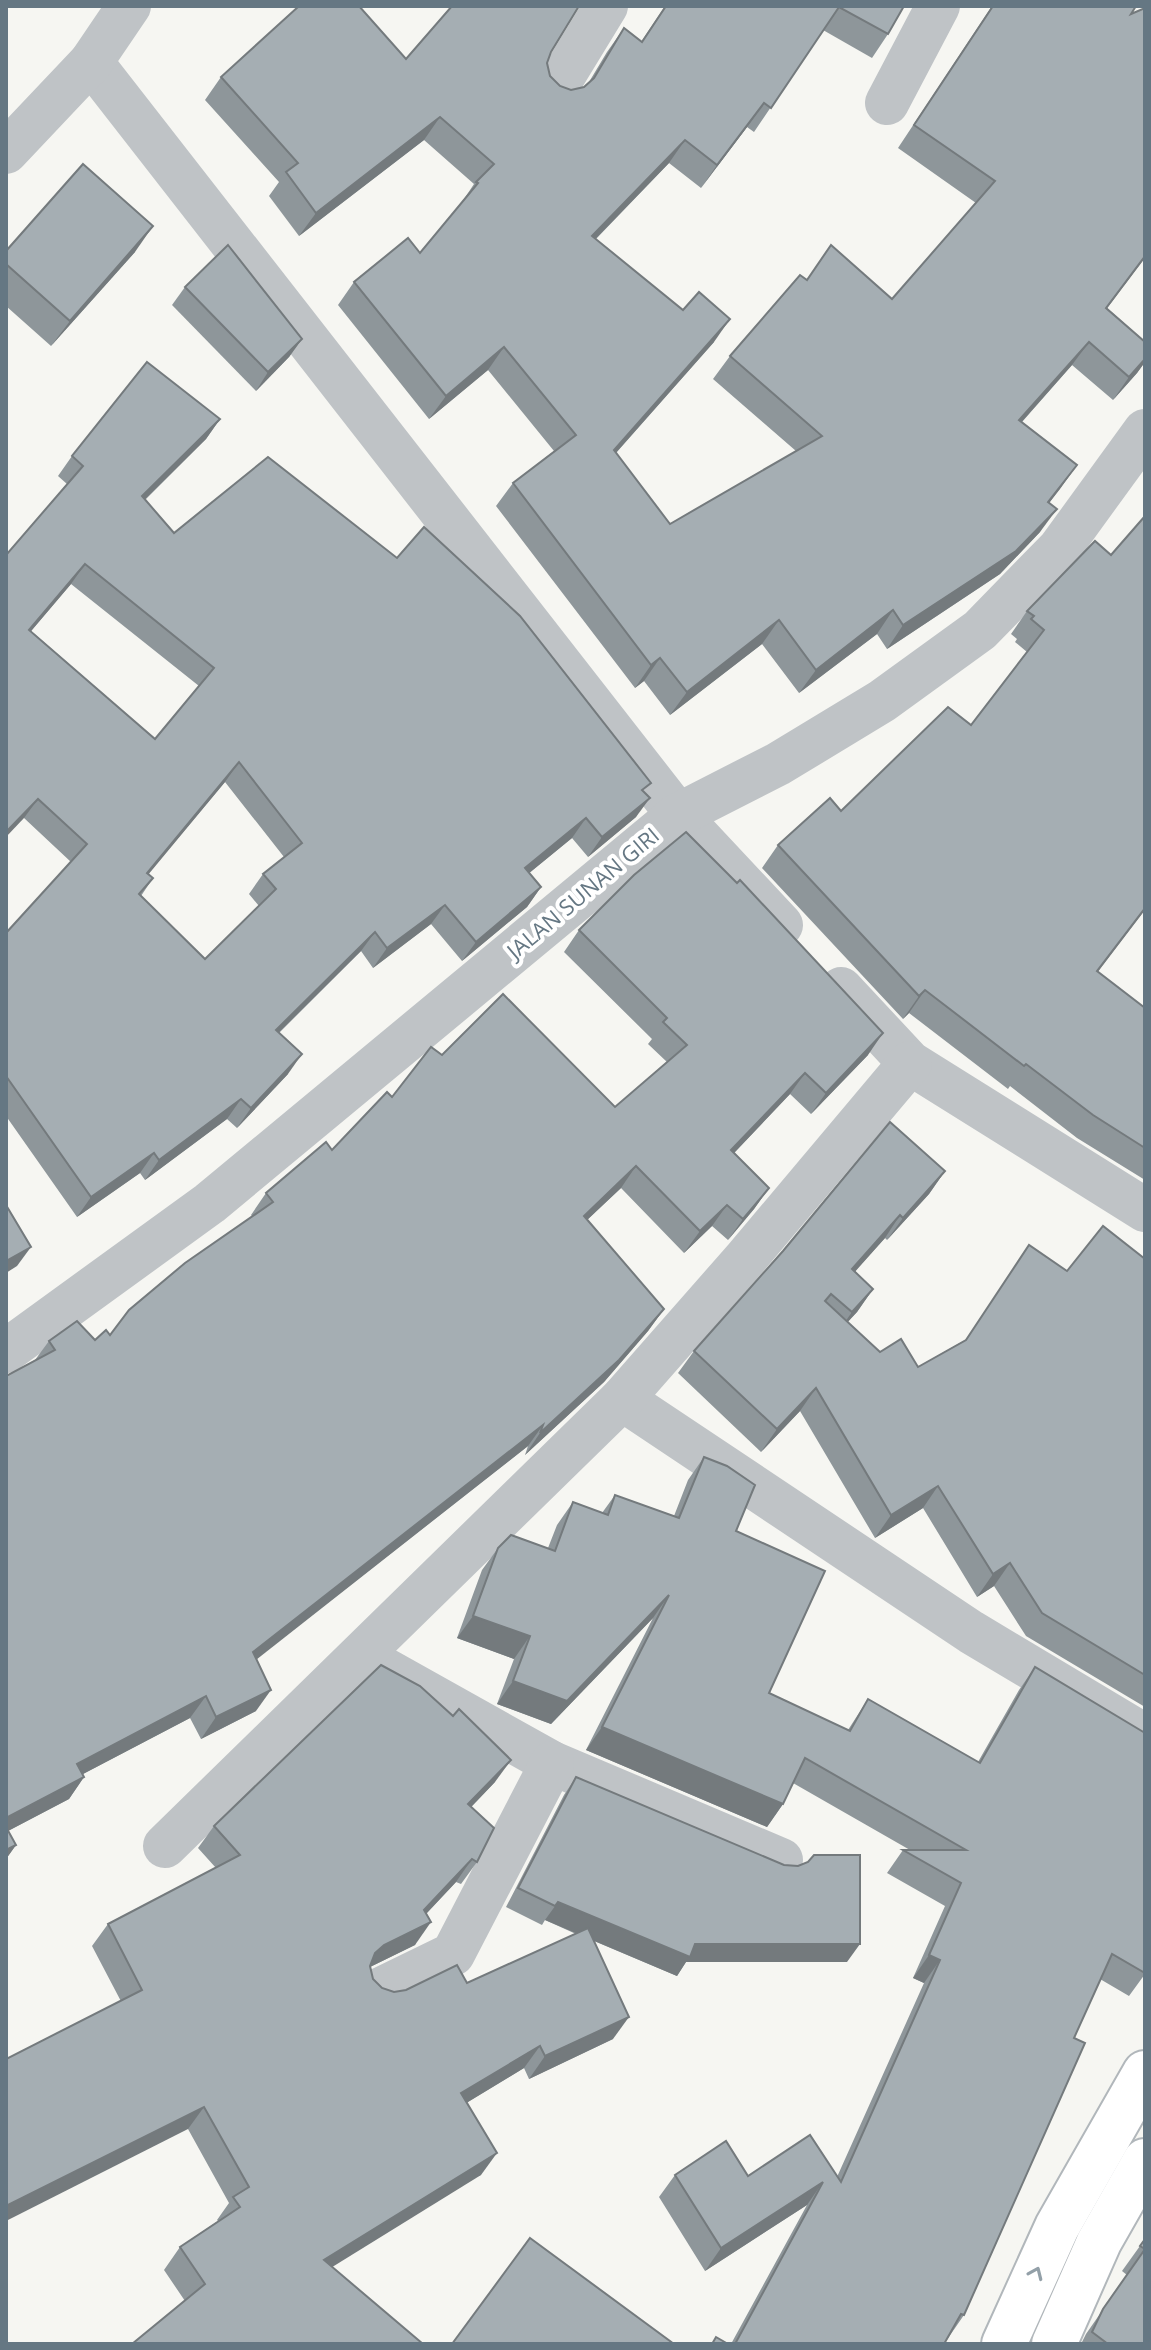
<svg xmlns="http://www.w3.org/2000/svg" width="1151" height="2350" font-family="'Open Sans',sans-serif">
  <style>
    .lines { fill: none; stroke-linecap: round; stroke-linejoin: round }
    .secondary-casing { stroke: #b1b7bb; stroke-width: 48 }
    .minor { stroke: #bfc3c6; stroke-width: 44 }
    .tertiary { stroke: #bfc3c6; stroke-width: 44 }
    .secondary { stroke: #fff; stroke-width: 44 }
    .wall { fill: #8e969a; fill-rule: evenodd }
    .shaded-wall { fill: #747a7d }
    .building { fill: #a5aeb3; stroke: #747a7d; stroke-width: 2; fill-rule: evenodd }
    .oneway { stroke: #93a0a8 }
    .labels { text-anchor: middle; stroke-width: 8; stroke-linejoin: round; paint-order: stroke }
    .street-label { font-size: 22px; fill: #657783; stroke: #fff }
  </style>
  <rect width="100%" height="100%" fill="#f6f6f2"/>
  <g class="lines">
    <defs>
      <g id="secondary">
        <polyline points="1004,2344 1057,2227 1145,2073"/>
        <polyline points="1054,2344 1099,2242 1145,2161"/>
      </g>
    </defs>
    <use href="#secondary" class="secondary-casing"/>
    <g class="minor">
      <polyline points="91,62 678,815 781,925"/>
      <polyline points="556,88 606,6"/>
      <polyline points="887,103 938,6"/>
      <polyline points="6,152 91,62 129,6"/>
      <polyline points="841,989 910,1063 1145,1210"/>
      <polyline points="622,1399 971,1632 1145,1736"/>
      <polyline points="375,1664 552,1763 781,1860"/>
      <polyline points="165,1846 622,1399 745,1259 910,1063"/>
      <polyline points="379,1990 453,1954 552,1763"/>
    </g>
    <polyline class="tertiary" points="6,1351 210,1203 678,815 778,764 882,701 980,630 1060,548 1145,431"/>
    <use href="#secondary" class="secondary"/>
  </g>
  <g class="wall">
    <polygon points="665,6 904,6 888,34 872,58 823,30 754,132 747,127 701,188 669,163 596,239 714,342 616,453 670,524 796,451 713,379 730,356 807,280 892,299 976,203 898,148 992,6 1136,6 1131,14 1107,308 1145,342 1145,362 1137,373 1113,400 1072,365 1022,422 1077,465 1049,503 1040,532 1000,574 887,649 877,634 799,693 762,644 670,715 644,681 635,688 496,506 513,483 554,451 488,370 429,419 338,305 354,282 420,253 460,205 474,184 424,140 299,236 269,196 279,182 205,100 221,77 406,59 551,52 547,63 550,76 560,86 571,90 584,87 589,82 607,52 624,28 641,42"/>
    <polygon points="6,251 135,252 51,346 6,306"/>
    <polygon points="185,287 302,339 289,357 256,391 172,305"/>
    <path d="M 220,419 L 206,439 L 145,500 L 174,533 L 644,792 L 636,817 L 588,857 L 572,838 L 529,873 L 541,887 L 527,907 L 462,961 L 431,924 L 373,968 L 361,951 L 279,1033 L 288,1074 L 237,1128 L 227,1119 L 145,1180 L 140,1173 L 77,1217 L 6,1116 L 6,933 L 71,862 L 24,818 L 6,555 L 67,484 L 58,476 L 72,456 ZM 71,584 L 199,686 L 155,739 L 31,631 ZM 225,782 L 284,857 L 263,874 L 249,894 L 259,906 L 205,959 L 141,896 L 153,878 L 148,874 Z"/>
    <polygon points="1111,555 1098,972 1145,1008 1145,1180 1077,1138 1010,1086 1008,1089 909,1013 903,1019 762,868 778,845 841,811 971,725 1027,652 1015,642 1017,639 1011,634 1027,611"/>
    <polygon points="579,930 868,1055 811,1114 790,1094 734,1153 769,1188 754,1209 728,1240 712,1226 684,1253 621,1188 587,1220 664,1309 648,1331 604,1382 525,1455 528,1446 256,1659 256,1711 201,1739 190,1718 83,1774 84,1777 69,1799 8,1831 16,1845 6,1859 6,1376 35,1360 49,1341 95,1340 110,1335 252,1216 251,1215 266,1193 332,1150 392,1097 442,1055 615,1107 667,1062 648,1044 652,1039 564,952"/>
    <polygon points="945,1171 929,1194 887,1240 885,1238 855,1271 873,1289 857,1312 847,1322 880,1352 918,1367 965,1340 1067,1271 1145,1259 1145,1707 1026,1636 994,1586 977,1597 923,1508 875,1538 800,1411 761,1452 678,1373 694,1351"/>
    <polygon points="704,1457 736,1531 769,1693 848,1730 868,1699 978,1762 1019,1690 1035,1667 1145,1974 1129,1996 1100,1979 1074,2038 964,2315 944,2344 731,2344 807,2205 705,2271 659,2197 675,2175 837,2177 924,1983 913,1978 945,1906 887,1873 903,1850 910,1850 793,1783 783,1804 767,1827 586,1750 653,1618 551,1724 497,1704 514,1659 457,1638 482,1570 498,1548 548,1548 557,1525 573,1502 602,1513 615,1495 674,1516 688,1480"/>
    <polygon points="576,1777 847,1962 686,1962 677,1976 594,1941 613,2039 529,2079 524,2068 466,2103 481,2175 185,2301 164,2270 180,2247 218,2221 217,2220 229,2203 188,2129 92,1946 108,1924 216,1868 198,1848 214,1826 495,1782 471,1807 477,1862 461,1884 456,1882 426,1914 415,1945 370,1967 373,1979 382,1988 394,1992 467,1983 576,1934 545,1920 542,1925 506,1907 564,1795"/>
    <polygon points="1145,2239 1145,2344 1081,2344 1086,2334 1127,2275 1122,2271"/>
  </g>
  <g class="shaded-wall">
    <polygon points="764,103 747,127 701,188 717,165"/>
    <polygon points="440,117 424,140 299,236 316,213"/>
    <polygon points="685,140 669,163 576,259 592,236"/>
    <polygon points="153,226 135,252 51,346 70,321"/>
    <polygon points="1145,256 1145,258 1090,331 1106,308"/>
    <polygon points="730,319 714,342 598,473 614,450"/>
    <polygon points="302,339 289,357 256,391 268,372"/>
    <polygon points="1089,342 1072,365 1003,443 1019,420"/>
    <polygon points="504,347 488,370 429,419 446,396"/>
    <polygon points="1145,359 1145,362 1137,373 1113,400 1129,377"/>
    <polygon points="220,419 206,439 128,516 142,496"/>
    <polygon points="1077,465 1060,489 1032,525 1048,502"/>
    <polygon points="1057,509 1040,532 1000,574 887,649 903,625"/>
    <polygon points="85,564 71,584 15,650 29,630"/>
    <polygon points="893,610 877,634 799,693 816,670"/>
    <polygon points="779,620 762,644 670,715 687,692"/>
    <polygon points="660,658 644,681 635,688 651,665"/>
    <polygon points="239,762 225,782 133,893 147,873"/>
    <polygon points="650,798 636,817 588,857 602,837"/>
    <polygon points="38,799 24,818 6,837 6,832"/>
    <polygon points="586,818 572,838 511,888 525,868"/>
    <polygon points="541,887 527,907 462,961 476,942"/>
    <polygon points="445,905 431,924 373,968 387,948"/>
    <polygon points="1145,908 1145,910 1081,994 1097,971"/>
    <polygon points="375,932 361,951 262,1049 276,1030"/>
    <polygon points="925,990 909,1013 903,1019 919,996"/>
    <polygon points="883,1033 868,1055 811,1114 826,1093"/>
    <polygon points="302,1054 288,1074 237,1128 251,1108"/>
    <polygon points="805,1073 790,1094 716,1172 731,1150"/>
    <polygon points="241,1099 227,1119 145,1180 159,1160"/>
    <polygon points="154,1153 140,1173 77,1217 91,1197"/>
    <polygon points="636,1166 621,1188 569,1237 584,1216"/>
    <polygon points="945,1171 929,1194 887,1240 903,1218"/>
    <polygon points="769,1188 754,1209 728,1240 743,1219"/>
    <polygon points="727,1205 712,1226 684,1253 700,1231"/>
    <polygon points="900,1215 885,1238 837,1292 852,1269"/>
    <polygon points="31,1247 17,1266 6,1273 6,1261"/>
    <polygon points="873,1289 857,1312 836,1335 852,1312"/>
    <polygon points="664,1309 648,1331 604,1382 525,1455 540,1433"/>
    <polygon points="816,1388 800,1411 761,1452 777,1429"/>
    <polygon points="543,1425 528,1446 238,1674 253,1652"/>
    <polygon points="938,1486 923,1508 875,1538 891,1515"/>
    <polygon points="1010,1563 994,1586 977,1597 993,1574"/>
    <polygon points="669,1595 653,1618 551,1724 497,1704 513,1681"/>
    <polygon points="473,1616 530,1636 514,1659 457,1638"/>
    <polygon points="271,1690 256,1711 201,1739 216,1717"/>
    <polygon points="206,1696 190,1718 62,1785 77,1764"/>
    <polygon points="602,1727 783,1804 767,1827 586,1750"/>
    <polygon points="511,1760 495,1782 452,1827 468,1804"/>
    <polygon points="84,1777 69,1799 6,1832 6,1818"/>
    <polygon points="16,1845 6,1859 6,1850"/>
    <polygon points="472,1859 456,1882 408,1933 424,1910"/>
    <polygon points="558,1902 860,1944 847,1962 686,1962 677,1976 545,1920"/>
    <polygon points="431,1922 415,1945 368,1968 375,1953 384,1945"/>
    <polygon points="929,1955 940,1960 924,1983 913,1978"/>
    <polygon points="629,2017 613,2039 529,2079 545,2056"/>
    <polygon points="540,2046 524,2068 445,2116 461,2093"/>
    <polygon points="204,2107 188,2129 6,2221 6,2206"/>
    <polygon points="497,2153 481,2175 308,2282 324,2260"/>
    <polygon points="823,2182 807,2205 705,2271 721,2248"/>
  </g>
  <g class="building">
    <polygon points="299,6 359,6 406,59 452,6 579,6 551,52 547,63 550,76 560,86 571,90 584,87 594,78 624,28 642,42 666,6 904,6 888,34 839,7 771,108 764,103 717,165 685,140 592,236 683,310 699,292 730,319 614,450 670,524 822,436 730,356 800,275 807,280 831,245 892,299 995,181 914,125 993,6 1136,6 1131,14 1145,8 1145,256 1106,308 1145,342 1145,359 1129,377 1089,342 1019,420 1077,465 1048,502 1057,509 1016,551 903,625 893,610 816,670 779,620 687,692 660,658 651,665 513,483 576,435 504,347 446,396 354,282 408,238 420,253 478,183 476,182 494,164 440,117 316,213 286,172 298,163 221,77"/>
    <polygon points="83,164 153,226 70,321 6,264 6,251"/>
    <polygon points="228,245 302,339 268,372 185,287"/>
    <path d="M 147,362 L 220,419 L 142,496 L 174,533 L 268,457 L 397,558 L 424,527 L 520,616 L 651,783 L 642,790 L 650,798 L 602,837 L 586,818 L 525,868 L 541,887 L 476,942 L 445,905 L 387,948 L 375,932 L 276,1030 L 302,1054 L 251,1108 L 241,1099 L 159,1160 L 154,1153 L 91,1197 L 6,1076 L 6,933 L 87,844 L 38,799 L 6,832 L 6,555 L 83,466 L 72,456 ZM 85,564 L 214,668 L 155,739 L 29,630 ZM 239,762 L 302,843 L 263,874 L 276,889 L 205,959 L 139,894 L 153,878 L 147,873 Z"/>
    <polygon points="1145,516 1145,908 1097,971 1145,1008 1145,1148 1093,1115 1026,1064 1024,1066 925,990 919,996 778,845 830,798 841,811 948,707 971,725 1044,630 1031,619 1034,616 1027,611 1095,541 1111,555"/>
    <polygon points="686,832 737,883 740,880 883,1033 826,1093 805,1073 731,1150 769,1188 743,1219 727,1205 700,1231 636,1166 584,1216 664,1309 619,1360 540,1433 543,1425 253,1652 271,1690 216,1717 206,1696 77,1764 84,1777 6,1818 6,1376 55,1350 49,1341 77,1321 95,1340 106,1330 110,1335 129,1310 185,1263 273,1202 266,1193 326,1142 332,1150 387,1092 392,1097 431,1047 442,1055 503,994 615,1107 687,1045 663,1022 667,1018 579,930 634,875"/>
    <polygon points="890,1122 945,1171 903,1218 900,1215 852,1269 873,1289 852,1312 831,1294 825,1301 880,1352 901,1339 918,1367 966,1340 1029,1245 1067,1271 1103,1226 1145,1259 1145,1675 1042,1613 1010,1563 993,1574 938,1486 891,1515 816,1388 777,1429 694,1351 783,1251"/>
    <polygon points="6,1205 31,1247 6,1261"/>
    <polygon points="704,1457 727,1466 755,1485 736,1531 825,1571 769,1693 850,1731 868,1699 980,1763 1035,1667 1145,1733 1145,1973 1112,1954 1074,2038 1085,2043 964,2315 961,2314 944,2344 735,2344 823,2182 721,2248 675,2175 726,2141 748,2176 810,2135 841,2182 940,1960 929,1955 961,1883 903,1850 966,1850 805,1758 783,1804 602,1727 669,1595 567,1701 513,1681 530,1636 473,1616 498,1548 511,1535 555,1551 573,1502 608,1515 615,1495 679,1518"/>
    <polygon points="381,1665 420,1686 453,1716 459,1709 511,1760 468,1804 494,1828 477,1862 472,1859 424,1910 431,1922 384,1945 375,1953 370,1966 373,1979 382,1988 394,1992 406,1990 457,1965 467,1983 588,1928 629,2017 545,2056 540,2046 461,2093 497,2153 324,2260 423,2344 132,2344 205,2284 180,2247 240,2207 233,2197 249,2187 204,2107 6,2206 6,2059 142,1990 108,1924 240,1855 214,1826"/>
    <polygon points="576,1777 784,1865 798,1866 808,1862 814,1855 860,1855 860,1944 695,1944 690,1957 558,1902 555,1906 518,1888"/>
    <polygon points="6,1827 16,1845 6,1850"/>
    <polygon points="530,2238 674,2344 452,2344"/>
    <polygon points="1145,2239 1145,2344 1108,2344 1092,2332 1103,2309 1145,2249 1140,2246"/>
    <polygon points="716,2337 728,2344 712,2344"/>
  </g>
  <defs><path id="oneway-chevron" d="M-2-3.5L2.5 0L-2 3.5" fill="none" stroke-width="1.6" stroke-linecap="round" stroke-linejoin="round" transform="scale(2)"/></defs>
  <use class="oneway" href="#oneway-chevron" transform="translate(1036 2273) rotate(-66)"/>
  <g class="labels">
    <g class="street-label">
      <text transform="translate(583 893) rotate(-40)" y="8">JALAN SUNAN GIRI</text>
    </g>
  </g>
  <rect width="1151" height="2350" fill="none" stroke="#657783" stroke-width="16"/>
</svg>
